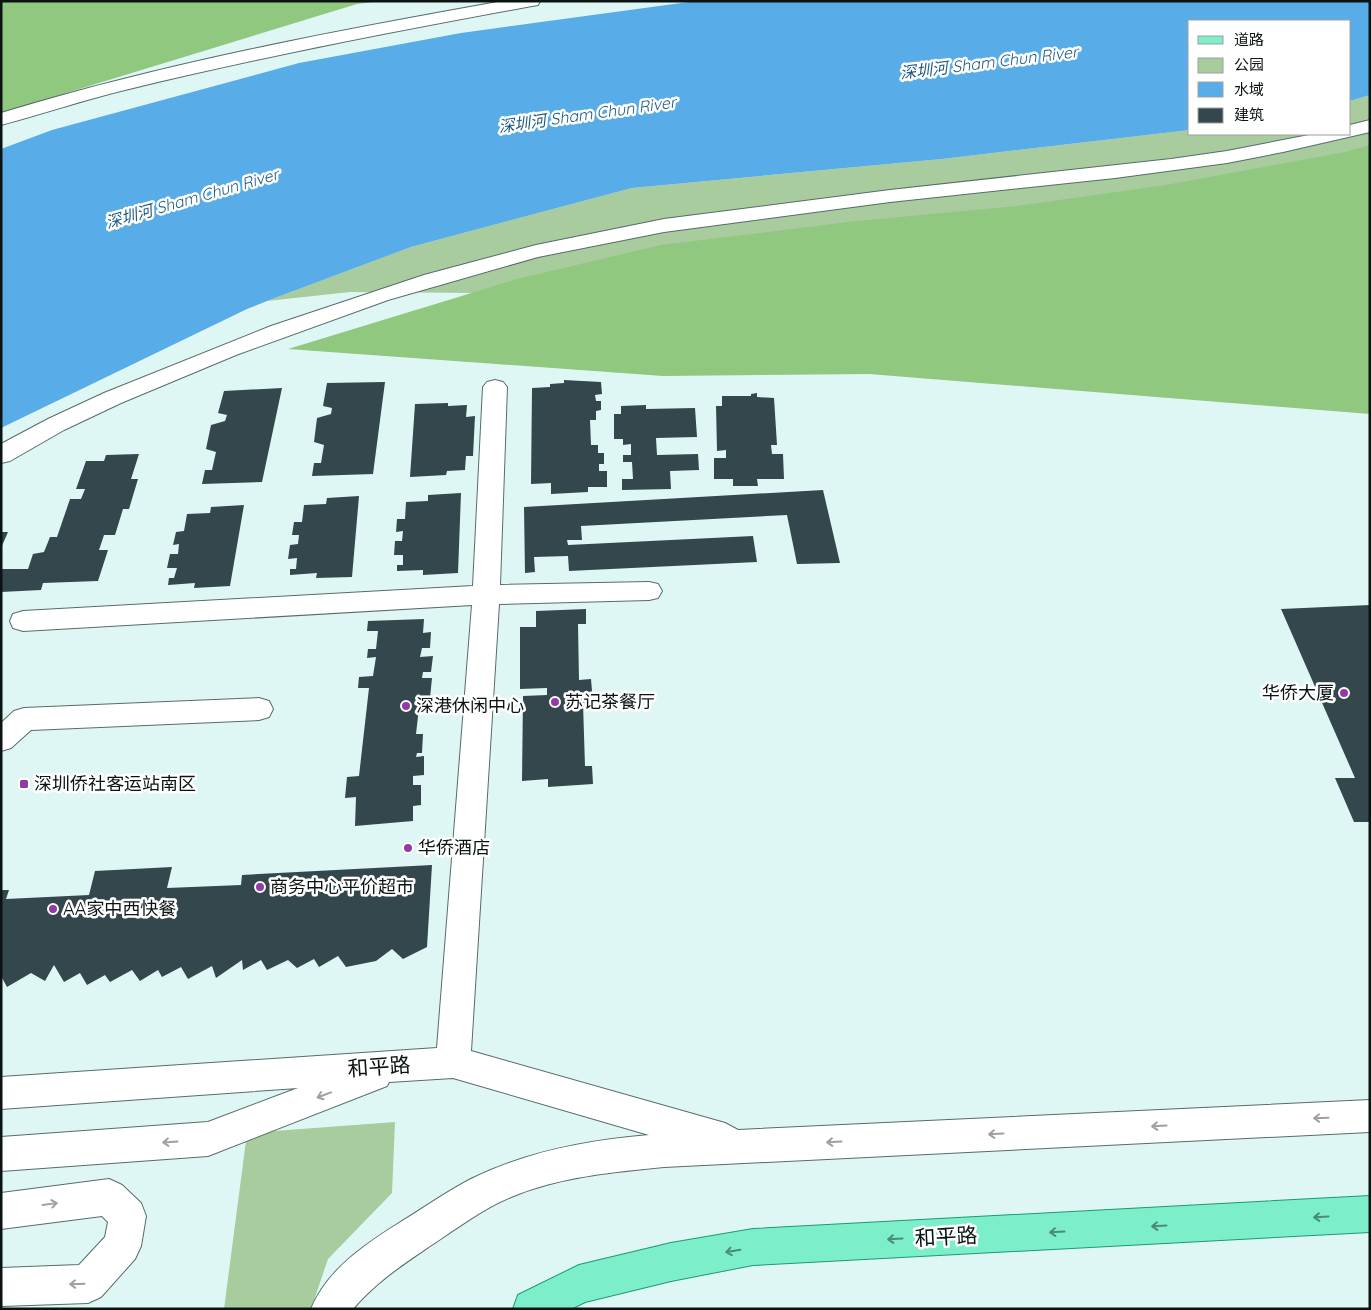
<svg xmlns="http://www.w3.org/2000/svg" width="1371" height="1310" font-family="Quicksand,'Noto Sans SC',sans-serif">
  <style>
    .green { fill: #a8cc9d }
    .forest { fill: #8fc87e }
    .water { fill: #58ace7 }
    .building { fill: #34474c }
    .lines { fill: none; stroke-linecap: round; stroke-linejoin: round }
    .minor-casing { stroke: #566c6a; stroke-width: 2 }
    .major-casing { stroke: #1d9a73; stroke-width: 2 }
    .minor { fill: #fff; fill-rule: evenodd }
    .major { fill: #7deeca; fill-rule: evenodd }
    .oneway { stroke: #9da1a1 }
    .oneway2 { stroke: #4a8b78 }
    .poi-dot { fill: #913ba8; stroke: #fff; stroke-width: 2 }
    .labels { text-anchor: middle; stroke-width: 5; stroke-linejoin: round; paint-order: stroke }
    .far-water-label { font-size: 16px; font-style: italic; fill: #1e5b83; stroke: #fff }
    .poi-label { font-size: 18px; fill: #0b1313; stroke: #fff; text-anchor: start }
    .near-street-label { font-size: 21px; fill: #0b1313; stroke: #fff }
  </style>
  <rect width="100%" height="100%" fill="#def7f5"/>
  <g class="green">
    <polygon points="1370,95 1370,352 741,295 350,292 267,301 411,247 632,188 942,159 1190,130 1190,134 1350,134 1350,101"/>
    <polygon points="395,1122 392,1193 328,1259 311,1309 224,1309 247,1133"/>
  </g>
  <g class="forest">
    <polygon points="1,1 381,1 357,4 1,113"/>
    <polygon points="1370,145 1370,414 869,374 663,376 288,349 517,279 661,245 857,221 1017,206 1166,185 1345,152"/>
  </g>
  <polygon class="water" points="696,1 1370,1 1370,95 1350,101 1350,21 1190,21 1190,130 942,159 632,188 411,247 267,301 247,309 1,428 1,149 52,130 299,63 461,33"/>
  <g class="building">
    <polygon points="564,380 601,382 602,394 595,395 596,401 601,401 601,410 596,411 596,420 590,420 591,445 598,445 598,453 604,453 604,464 599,464 599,471 607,471 607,487 588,487 588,492 551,494 551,483 531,484 532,388 550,387 550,384 564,383"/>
    <polygon points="385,382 373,474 312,476 314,463 321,463 324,445 314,442 317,418 331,414 332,408 323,406 327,383"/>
    <polygon points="282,388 262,482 202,484 205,470 212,470 216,452 206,449 211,425 225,421 227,415 218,413 224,391"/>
    <polygon points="757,393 757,397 774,398 777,445 771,445 772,454 783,454 784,479 757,479 758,486 733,486 733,479 714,479 714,458 726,458 726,450 717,451 716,406 722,406 722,396 751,396 751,394"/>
    <polygon points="448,403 448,406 467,405 466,417 475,416 473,456 466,456 465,470 447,471 446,475 410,477 415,404"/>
    <polygon points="646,405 646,409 695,408 697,437 656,438 657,455 698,454 699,470 670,471 671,489 622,490 622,479 633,479 632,462 623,462 623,455 631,455 631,444 623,445 623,439 614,439 614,414 621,414 621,406"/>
    <polygon points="139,454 131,479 138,479 129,509 123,509 115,535 104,535 99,550 108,550 98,581 43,583 41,590 1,592 1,569 28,569 33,554 44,552 50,537 57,537 70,499 81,499 85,489 76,489 86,461 104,461 106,455"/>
    <polygon points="823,490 840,563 797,564 787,515 581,526 582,540 567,540 568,545 753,536 757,562 569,571 568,556 534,557 535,572 525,573 524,507"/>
    <polygon points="461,493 458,573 423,575 423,570 397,571 397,565 403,565 403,555 394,555 395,541 402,541 403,531 396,532 397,519 405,519 406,502 428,501 428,495"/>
    <polygon points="359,496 352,577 316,578 317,573 290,575 290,569 296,569 297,558 288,559 290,545 298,544 299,535 292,535 294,522 302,522 304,505 326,504 327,498"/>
    <polygon points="244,505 230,586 194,588 195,583 168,585 169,578 174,578 177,568 167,568 170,554 178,554 179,544 173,545 176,532 184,531 187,514 210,513 211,507"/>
    <polygon points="1,532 8,532 1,548"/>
    <polygon points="1370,605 1370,822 1354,822 1335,778 1355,778 1281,609"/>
    <polygon points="586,609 586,624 578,624 579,680 591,679 593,703 583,703 585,766 592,766 593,784 548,787 548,779 522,781 523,696 547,695 547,688 520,689 520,627 536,627 536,611"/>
    <polygon points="424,619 423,633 431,632 430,648 422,648 420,657 433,656 431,672 423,672 422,678 432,678 430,698 420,699 416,734 423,734 422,753 417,753 416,757 424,756 424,775 413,776 413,785 421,785 421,805 413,806 413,821 355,826 356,797 345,798 347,777 359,776 369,688 358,688 359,677 373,676 376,657 367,658 368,649 376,649 378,631 367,631 368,621"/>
    <polygon points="432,865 427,947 403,959 392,949 376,961 346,967 338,956 319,967 314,959 297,968 288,960 267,970 261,960 243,970 242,960 216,978 212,966 188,979 181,967 162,977 158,970 140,981 132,970 110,982 105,975 87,985 80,973 64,982 54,965 45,981 31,973 7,987 1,976 1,890 9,890 6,899 89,895 95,871 172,867 167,888 241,885 242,875"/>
  </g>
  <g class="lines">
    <defs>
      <g id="minor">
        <path d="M 503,1 L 540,1 L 538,5 L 532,6 C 396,31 260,57 125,90 C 83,100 43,114 1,125 L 1,113 C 164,63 335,31 503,1 Z"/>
        <polygon points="1370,120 1370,132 1283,152 1227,163 1115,178 890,202 664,232 538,257 388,300 236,355 121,403 64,430 10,461 1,463 1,444 48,419 104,393 271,326 424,275 536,245 664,219 890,190 1171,159 1227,151 1314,134 1350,134 1350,125"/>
        <path d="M 495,380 L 503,382 L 507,387 L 500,585 L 649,582 L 658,584 L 662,591 L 658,598 L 649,600 L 499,604 L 471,1051 L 725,1123 L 738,1130 L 1370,1100 L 1370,1132 L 664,1167 C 613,1172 559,1177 511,1197 C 482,1209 456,1229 430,1246 C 402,1265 375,1283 353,1309 L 311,1309 C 327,1270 364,1245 399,1223 C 424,1208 447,1191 473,1178 C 528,1151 589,1140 649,1135 L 453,1078 L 389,1082 L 387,1086 L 208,1156 L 1,1171 L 1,1137 L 208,1122 L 298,1088 L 1,1109 L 1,1077 L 437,1048 L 472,605 L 23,631 L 13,628 L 10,621 L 13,614 L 23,611 L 473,586 L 483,387 L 487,382 Z"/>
        <polygon points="259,698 269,701 273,709 269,717 259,720 31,730 11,748 1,751 1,723 14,711 24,708"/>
        <polygon points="109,1179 122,1185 141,1203 146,1216 141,1246 135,1259 101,1297 88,1303 1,1306 1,1268 79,1265 105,1237 108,1222 102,1216 1,1229 1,1193"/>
      </g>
      <polygon id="major" points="1370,1196 1370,1232 753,1265 671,1281 585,1302 571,1309 513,1309 518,1295 579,1265 671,1243 753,1229"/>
    </defs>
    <use href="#minor" class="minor-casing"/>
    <use href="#major" class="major-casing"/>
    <use href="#minor" class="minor"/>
    <use href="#major" class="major"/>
  </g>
  <defs><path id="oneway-shaft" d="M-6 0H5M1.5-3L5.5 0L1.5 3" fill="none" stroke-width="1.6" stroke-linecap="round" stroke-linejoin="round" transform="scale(1.25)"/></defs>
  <g class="oneway">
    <use href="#oneway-shaft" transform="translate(324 1095) rotate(159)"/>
    <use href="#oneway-shaft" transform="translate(1321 1118) rotate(178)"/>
    <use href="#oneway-shaft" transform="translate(1159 1126) rotate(177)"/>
    <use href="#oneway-shaft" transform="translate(996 1134) rotate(177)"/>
    <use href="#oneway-shaft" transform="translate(170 1142) rotate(176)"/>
    <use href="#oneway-shaft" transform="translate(834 1142) rotate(177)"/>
    <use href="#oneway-shaft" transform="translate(50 1204) rotate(-8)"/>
    <use href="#oneway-shaft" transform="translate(77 1284) rotate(178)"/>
  </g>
  <g class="oneway2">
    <use href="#oneway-shaft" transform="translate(1321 1217) rotate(177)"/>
    <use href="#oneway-shaft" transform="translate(1159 1226) rotate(177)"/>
    <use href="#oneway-shaft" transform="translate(1057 1232) rotate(177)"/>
    <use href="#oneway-shaft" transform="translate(895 1239) rotate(177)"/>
    <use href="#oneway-shaft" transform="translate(733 1251) rotate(170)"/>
  </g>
  <g class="poi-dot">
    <circle cx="1344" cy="693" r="5"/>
    <circle cx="555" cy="702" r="5"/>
    <circle cx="406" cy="706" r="5"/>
    <rect x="19" y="779" width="10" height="10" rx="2.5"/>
    <circle cx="408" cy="848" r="5"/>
    <circle cx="260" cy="887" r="5"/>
    <circle cx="53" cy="909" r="5"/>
  </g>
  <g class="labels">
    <g class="far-water-label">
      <text transform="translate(989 62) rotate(-7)" y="6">深圳河 Sham Chun River</text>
      <text transform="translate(587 114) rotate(-8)" y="6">深圳河 Sham Chun River</text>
      <text transform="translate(192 198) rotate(-16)" y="6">深圳河 Sham Chun River</text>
    </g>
    <g class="poi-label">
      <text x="1334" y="699" text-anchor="end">华侨大厦</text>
      <text x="565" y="708">苏记茶餐厅</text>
      <text x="416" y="712">深港休闲中心</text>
      <text x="34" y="790">深圳侨社客运站南区</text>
      <text x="418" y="854">华侨酒店</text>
      <text x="270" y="893">商务中心平价超市</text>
      <text x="63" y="915">AA家中西快餐</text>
    </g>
    <g class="near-street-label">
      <text transform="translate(379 1067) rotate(-4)" y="7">和平路</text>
      <text transform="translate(946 1237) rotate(-3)" y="7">和平路</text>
    </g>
  </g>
  <rect width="1371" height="1310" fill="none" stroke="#0b1313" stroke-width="5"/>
  <rect x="1188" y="20" width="162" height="115" fill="#ffffff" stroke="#9da1a1"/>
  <rect x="1198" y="36" width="25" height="8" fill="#7deeca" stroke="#9da1a1"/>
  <text x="1234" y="45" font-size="15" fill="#0b1313">道路</text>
  <rect x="1198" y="58" width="25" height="15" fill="#a8cc9d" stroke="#9da1a1"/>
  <text x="1234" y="70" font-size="15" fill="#0b1313">公园</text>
  <rect x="1198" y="82" width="25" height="15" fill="#58ace7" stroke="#9da1a1"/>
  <text x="1234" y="95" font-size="15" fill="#0b1313">水域</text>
  <rect x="1198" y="108" width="25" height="15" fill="#34474c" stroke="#9da1a1"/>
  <text x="1234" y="120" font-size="15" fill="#0b1313">建筑</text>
</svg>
